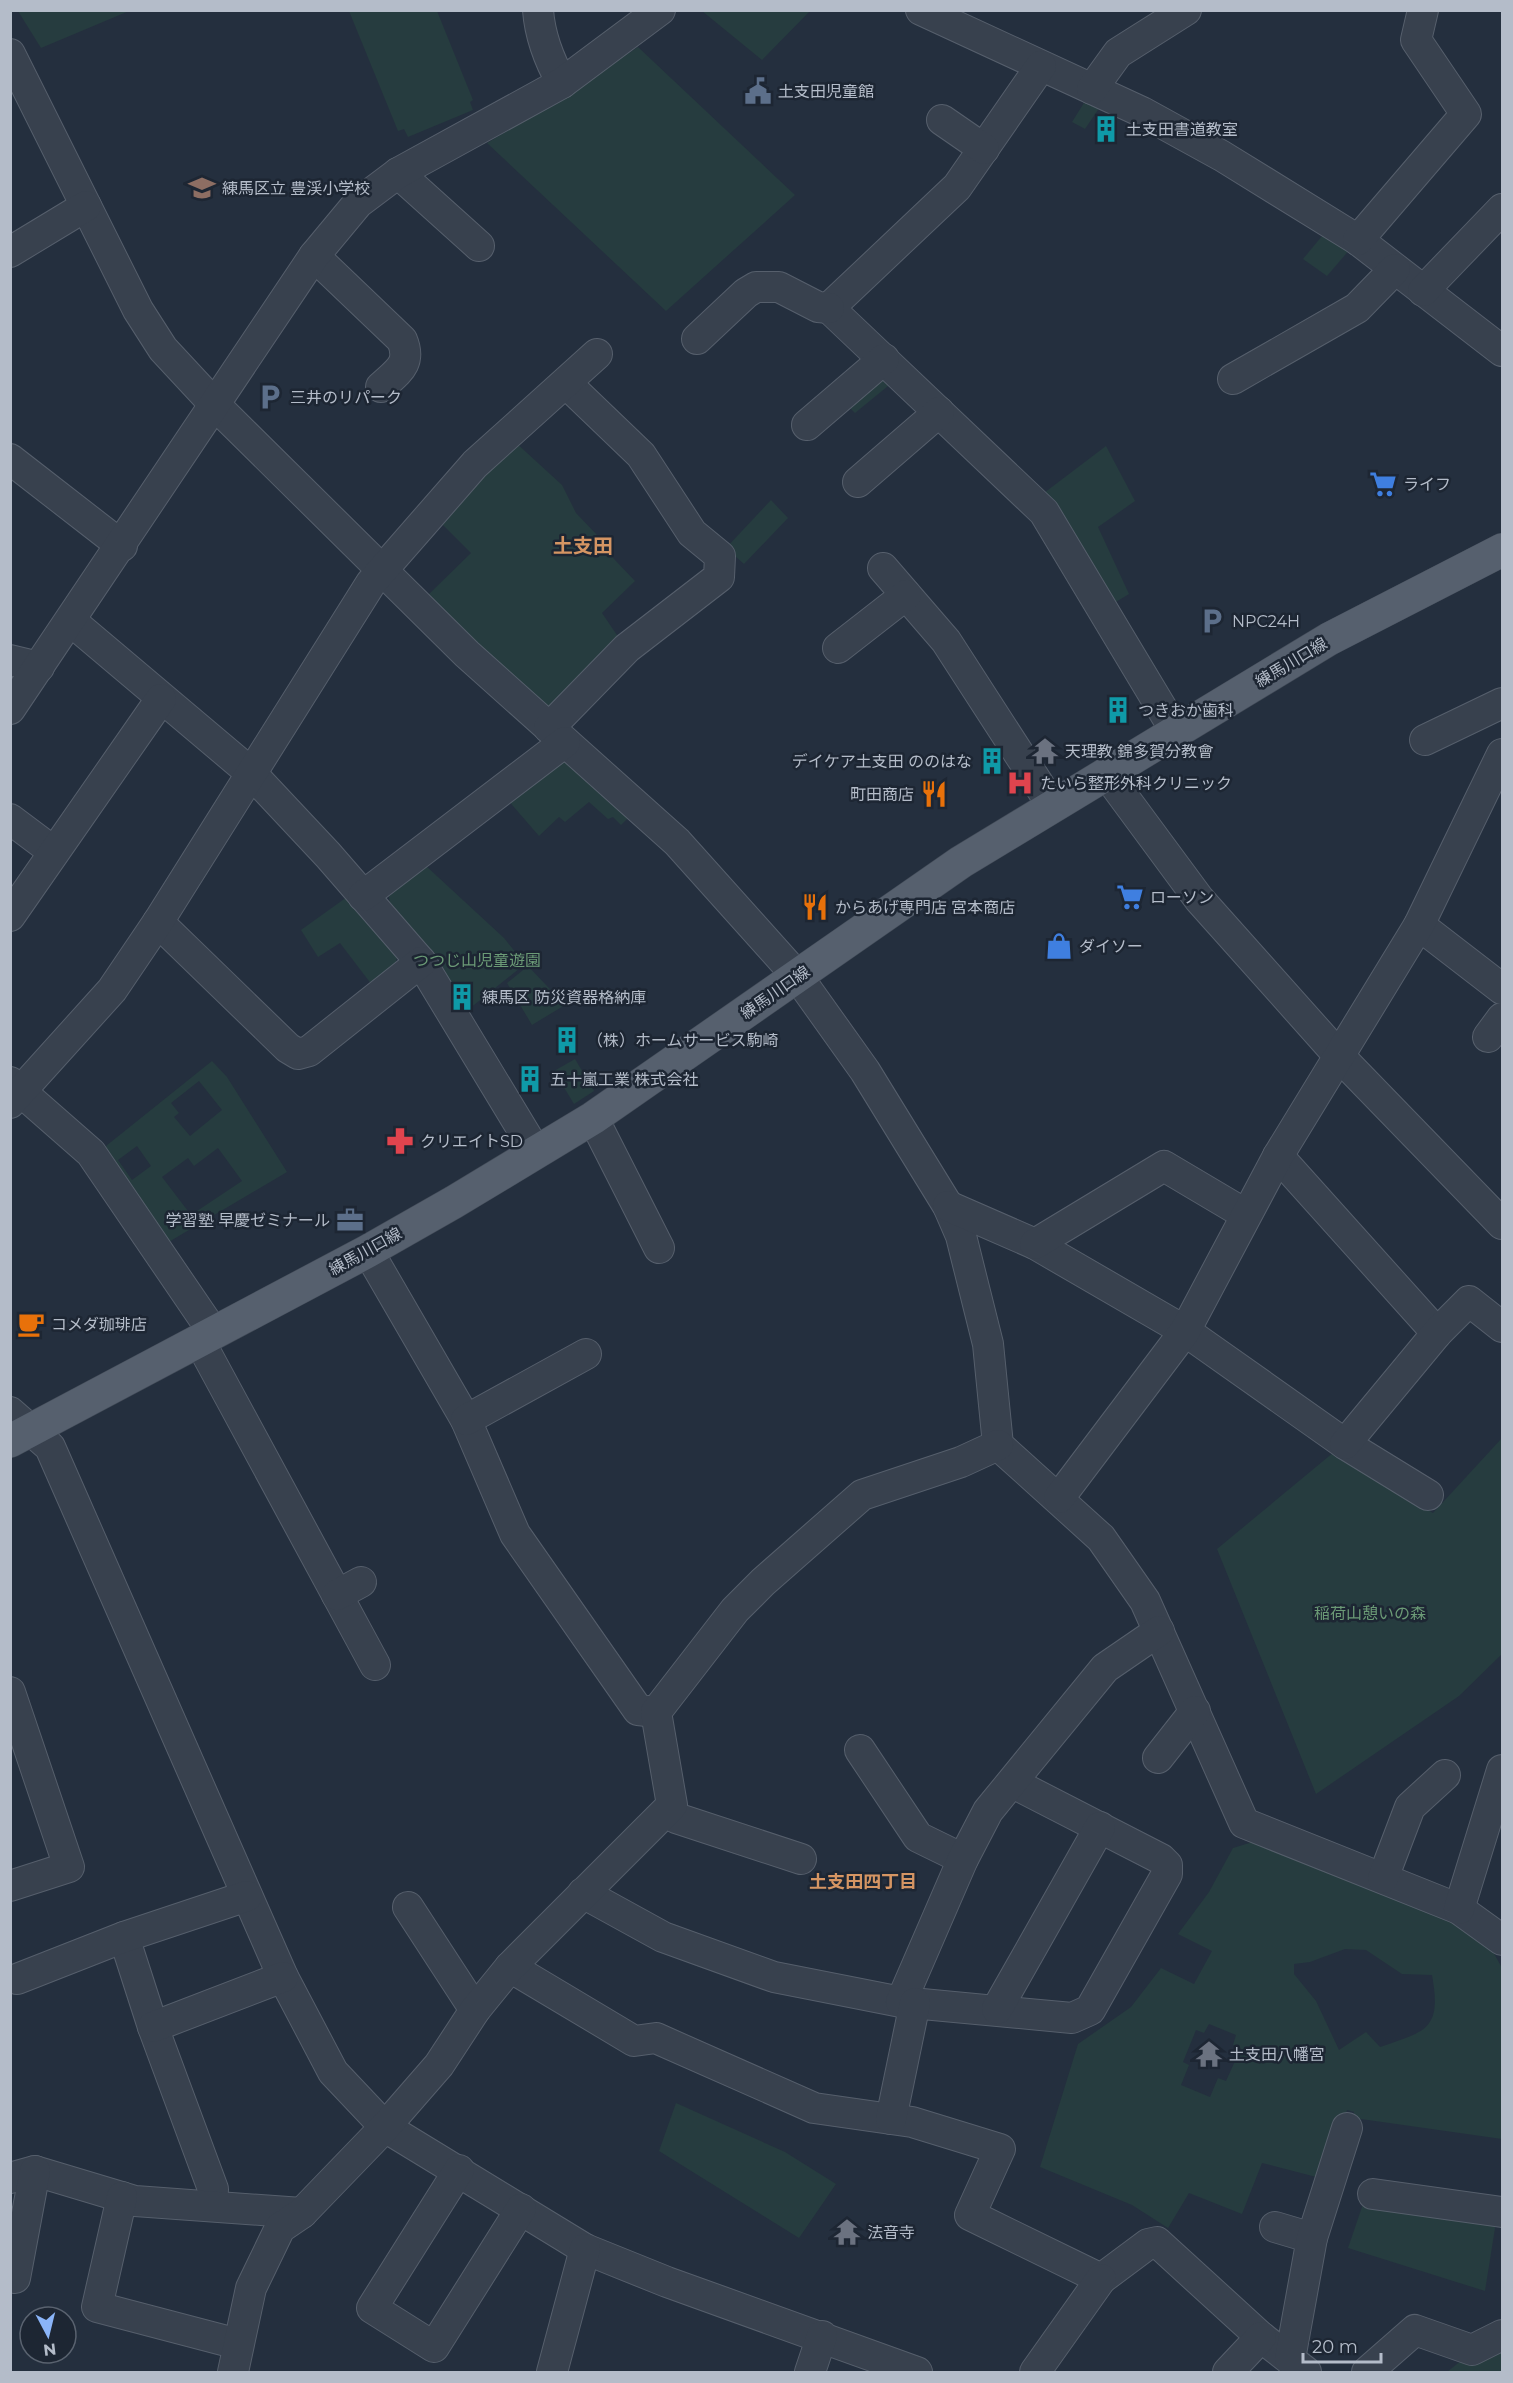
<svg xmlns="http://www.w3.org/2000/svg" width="1513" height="2383" font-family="Montserrat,'Noto Sans JP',sans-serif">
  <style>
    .green { fill: #263c3f; fill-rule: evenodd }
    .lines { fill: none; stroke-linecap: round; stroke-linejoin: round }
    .street-casing { stroke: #565f6c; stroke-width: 32 }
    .primary-casing { stroke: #414a57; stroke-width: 34 }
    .street { stroke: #38414e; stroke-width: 30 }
    .primary { stroke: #56606e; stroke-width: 33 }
    .labels { text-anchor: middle; stroke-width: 5; stroke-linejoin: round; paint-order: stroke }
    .poi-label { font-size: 16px; fill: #b4bcc9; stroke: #1d2633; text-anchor: start }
    .street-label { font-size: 16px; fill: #b4bcc9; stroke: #1d2633 }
    .park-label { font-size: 16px; fill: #6b9a76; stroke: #1d2633 }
    .neighbourhood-label { font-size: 18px; font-weight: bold; fill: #d59563; stroke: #1d2633 }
    .quarter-label { font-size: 20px; font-weight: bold; fill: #d59563; stroke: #1d2633 }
  </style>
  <rect width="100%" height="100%" fill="#242f3e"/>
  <g class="green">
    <polygon points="18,11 129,11 41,48"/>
    <polygon points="349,11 437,11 473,100 470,102 473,110 408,137 404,129 398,131"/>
    <polygon points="702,11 810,11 762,60"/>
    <polygon points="638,47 795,195 666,311 487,143 567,95"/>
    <polygon points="1087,98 1102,104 1085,129 1072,122"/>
    <polygon points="1327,230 1351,248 1327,276 1303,259"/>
    <polygon points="875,373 888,386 855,413 842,400"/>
    <polygon points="514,441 562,485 576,513 597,535 594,538 635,581 602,613 621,641 559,705 545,707 427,596 471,553 440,522"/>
    <polygon points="1106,446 1135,501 1098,527 1129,594 1114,603 1044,493"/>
    <polygon points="771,500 788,518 744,564 726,548"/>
    <polygon points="568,761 629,817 621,825 613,817 608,819 589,802 565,822 559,817 539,836 507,799 555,763"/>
    <polygon points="425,865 504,938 525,964 464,1013 445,981 446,972 390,907 389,896"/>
    <polygon points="347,897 397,954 395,970 372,985 340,943 318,957 301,930"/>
    <polygon points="528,966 565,1005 532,1025 507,983"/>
    <polygon points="575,1059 594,1091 574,1104 554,1071"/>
    <path d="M 212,1061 L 227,1077 L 287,1172 L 167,1243 L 109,1155 L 106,1146 ZM 199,1081 L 222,1110 L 190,1136 L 174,1117 L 179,1113 L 171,1103 ZM 137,1146 L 151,1166 L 132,1180 L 118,1160 ZM 218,1148 L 242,1181 L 191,1215 L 162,1177 L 188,1158 L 194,1166 Z"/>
    <polygon points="1502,1438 1502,1654 1459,1696 1316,1794 1217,1549 1334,1452 1433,1513"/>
    <path d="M 1256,1841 L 1437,1909 L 1491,1948 L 1502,1968 L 1502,2139 L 1354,2118 L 1354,2112 L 1347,2110 L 1324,2179 L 1262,2163 L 1242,2214 L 1189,2193 L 1168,2228 L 1132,2205 L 1040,2167 L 1078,2044 L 1131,2007 L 1161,1968 L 1194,1984 L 1212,1951 L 1178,1934 L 1209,1892 L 1233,1848 ZM 1345,1949 L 1366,1950 L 1402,1974 L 1432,1975 C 1442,2030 1426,2031 1380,2047 L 1366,2032 L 1339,2050 L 1316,2001 L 1294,1974 L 1294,1964 L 1310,1962 ZM 1209,2024 L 1236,2035 L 1233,2045 L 1241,2048 L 1226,2081 L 1218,2078 L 1210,2097 L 1181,2085 L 1189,2065 L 1183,2062 L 1196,2030 L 1204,2033 Z"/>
    <polygon points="676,2103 785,2152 836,2184 799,2238 659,2151"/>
    <polygon points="1363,2204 1496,2222 1485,2291 1348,2248"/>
    <polygon points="1502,2340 1502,2372 1447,2372 1462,2360"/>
  </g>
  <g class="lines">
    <defs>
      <g id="street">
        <path d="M 538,10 C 540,37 549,60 562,83"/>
        <polyline points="921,10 1142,112 1222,156 1358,240 1502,351"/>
        <polyline points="10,54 138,310 163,349 216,406 467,654 677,842 798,977 865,1071 948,1206 961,1236 988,1344 998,1445 1101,1538 1145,1601 1244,1823 1459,1909 1502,1940"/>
        <polyline points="1041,66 957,187 829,308 1044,512 1176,732"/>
        <polyline points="1092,89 1118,53 1186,10"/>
        <polyline points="942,120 984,149"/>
        <polyline points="398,173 479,246"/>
        <polyline points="1358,240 1466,114 1416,40 1423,10"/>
        <polyline points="10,252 86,206"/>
        <path d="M 314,256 L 402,340 C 412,364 398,371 381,387"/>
        <polyline points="1423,291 1502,209"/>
        <polyline points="697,339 746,293 756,287 779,287 818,307 829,308"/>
        <polyline points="1233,379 1357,308 1395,269"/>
        <polyline points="807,425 884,359"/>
        <polyline points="10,459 122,546"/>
        <polyline points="858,482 939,412"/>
        <polyline points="883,568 946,641 1052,805"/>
        <polyline points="71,621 251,773 328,855 421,962 536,1152"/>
        <polyline points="838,648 906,595"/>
        <polyline points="10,660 39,667"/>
        <polyline points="10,709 314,256 358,203 398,173 562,83 660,10"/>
        <polyline points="549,728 627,648 719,577 720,556 692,533 641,455 567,384"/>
        <polyline points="1425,740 1502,703"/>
        <polyline points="1106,773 1199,899 1340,1057 1502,1224"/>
        <polyline points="10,819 54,852"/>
        <polyline points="363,896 565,742"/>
        <polyline points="10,916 161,699"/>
        <polyline points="158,922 288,1048 298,1054 309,1051 421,962"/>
        <polyline points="1419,925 1502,989"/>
        <polyline points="1488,1037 1502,1018"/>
        <polyline points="10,1082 91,1153 213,1332"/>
        <polyline points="10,1103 112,990 158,922 371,583 475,464 597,354"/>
        <polyline points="593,1118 659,1248"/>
        <polyline points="1278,1156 1437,1333"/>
        <polyline points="948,1206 1035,1244 1185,1331 1345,1444 1428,1495"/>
        <polyline points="1035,1244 1164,1166 1245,1214"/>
        <polyline points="368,1251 466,1420 515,1534 638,1710 656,1712"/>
        <polyline points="199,1340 375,1665"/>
        <polyline points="10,1412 50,1447 283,1977 333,2072 385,2127 585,2249 667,2282 917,2372"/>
        <polyline points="466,1420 586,1354"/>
        <polyline points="1345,1444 1437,1333 1469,1301 1502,1327"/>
        <polyline points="1059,1498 1185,1331 1278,1156 1419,925 1502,754"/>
        <polyline points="337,1595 361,1582"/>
        <polyline points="10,1692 69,1867 10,1886"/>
        <polyline points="860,1750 918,1837 963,1859"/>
        <polyline points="1158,1758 1195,1711"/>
        <polyline points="668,1811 676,1818 801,1859"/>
        <polyline points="1383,1878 1410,1807 1445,1775"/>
        <polyline points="583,1893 663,1937 774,1977 901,2002 1072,2018 1090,2010 1167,1874 1167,1865 1161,1859 1013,1783"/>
        <polyline points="408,1907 475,2010"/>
        <polyline points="1459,1909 1502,1770"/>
        <polyline points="124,1937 153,2027 213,2189 212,2205"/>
        <polyline points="510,1967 634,2041 656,2038 814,2108 912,2122 1000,2149 970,2215 1101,2279 1148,2244 1157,2242 1261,2337 1306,2372"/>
        <polyline points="17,1979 124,1937 247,1896"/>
        <polyline points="901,2002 963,1859 988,1811 1105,1668 1159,1631"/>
        <polyline points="997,2009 1100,1827"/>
        <polyline points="153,2027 283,1977"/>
        <polyline points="891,2119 915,2003"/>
        <polyline points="459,2170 372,2308 434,2347 521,2209"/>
        <polyline points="10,2178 35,2171 135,2201 302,2213"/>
        <polyline points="1373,2194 1502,2212"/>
        <polyline points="122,2197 97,2307 238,2344"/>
        <polyline points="1275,2227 1312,2238"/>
        <polyline points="15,2278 35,2171"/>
        <polyline points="1290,2359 1312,2238 1347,2128"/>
        <polyline points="233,2372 251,2288 280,2228 302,2213 385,2127 439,2065 475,2010 510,1967 672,1805 656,1712 735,1610 763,1582 862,1495 961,1462 998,1445"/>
        <polyline points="552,2372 585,2249"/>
        <polyline points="810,2372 822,2336"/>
        <polyline points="1035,2372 1101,2279"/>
        <polyline points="1228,2372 1261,2337"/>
        <polyline points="1367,2372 1415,2330 1472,2350 1502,2335"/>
      </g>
      <polyline id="primary" points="10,1441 368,1251 454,1202 593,1118 961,862 1329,639 1502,550"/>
    </defs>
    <use href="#street" class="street-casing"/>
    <use href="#primary" class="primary-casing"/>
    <use href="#street" class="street"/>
    <use href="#primary" class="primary"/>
  </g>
  <defs>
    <symbol id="civic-bare" viewBox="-9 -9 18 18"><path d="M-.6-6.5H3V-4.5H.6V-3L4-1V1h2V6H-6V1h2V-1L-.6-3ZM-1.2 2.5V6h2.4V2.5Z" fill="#5c6f8a" stroke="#1d2633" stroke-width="2.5" paint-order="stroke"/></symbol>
    <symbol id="building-bare" viewBox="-9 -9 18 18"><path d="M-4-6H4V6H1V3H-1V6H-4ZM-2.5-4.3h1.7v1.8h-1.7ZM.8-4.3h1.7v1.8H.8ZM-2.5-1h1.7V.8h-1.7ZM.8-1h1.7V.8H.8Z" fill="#0f9aa8" stroke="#1d2633" stroke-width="2.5" paint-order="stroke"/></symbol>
    <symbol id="school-bare" viewBox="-9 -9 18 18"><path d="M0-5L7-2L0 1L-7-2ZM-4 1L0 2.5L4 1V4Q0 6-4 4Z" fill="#8d6e63" stroke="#1d2633" stroke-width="2.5" paint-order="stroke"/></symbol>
    <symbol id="parking-bare" viewBox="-9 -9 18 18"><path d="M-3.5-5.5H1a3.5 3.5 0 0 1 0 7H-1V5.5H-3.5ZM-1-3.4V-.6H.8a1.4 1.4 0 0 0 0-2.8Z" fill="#5c6f8a" stroke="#1d2633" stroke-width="2.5" paint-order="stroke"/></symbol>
    <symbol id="supermarket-bare" viewBox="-9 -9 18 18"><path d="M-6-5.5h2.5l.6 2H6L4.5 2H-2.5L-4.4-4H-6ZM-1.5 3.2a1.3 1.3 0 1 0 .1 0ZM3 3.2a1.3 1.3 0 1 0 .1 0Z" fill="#3f7fe0" stroke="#1d2633" stroke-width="2.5" paint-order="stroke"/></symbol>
    <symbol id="temple-bare" viewBox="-9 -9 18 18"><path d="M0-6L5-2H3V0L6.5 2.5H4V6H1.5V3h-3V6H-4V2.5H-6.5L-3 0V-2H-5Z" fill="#6b7280" stroke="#1d2633" stroke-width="2.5" paint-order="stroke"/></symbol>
    <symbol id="hospital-bare" viewBox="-9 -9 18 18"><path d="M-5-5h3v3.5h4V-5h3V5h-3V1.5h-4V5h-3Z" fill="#e0444e" stroke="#1d2633" stroke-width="2.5" paint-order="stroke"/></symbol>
    <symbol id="restaurant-bare" viewBox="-9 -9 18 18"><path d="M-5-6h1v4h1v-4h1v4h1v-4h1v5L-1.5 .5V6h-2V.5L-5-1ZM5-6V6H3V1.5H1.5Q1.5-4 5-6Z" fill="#e8710a" stroke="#1d2633" stroke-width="2.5" paint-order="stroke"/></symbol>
    <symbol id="shop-bare" viewBox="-9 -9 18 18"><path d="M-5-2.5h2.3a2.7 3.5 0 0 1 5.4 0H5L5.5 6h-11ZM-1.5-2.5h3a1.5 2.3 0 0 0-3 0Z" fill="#3f7fe0" stroke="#1d2633" stroke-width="2.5" paint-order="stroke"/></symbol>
    <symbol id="pharmacy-bare" viewBox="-9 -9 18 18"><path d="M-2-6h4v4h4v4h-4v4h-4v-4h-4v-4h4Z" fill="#e0444e" stroke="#1d2633" stroke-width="2.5" paint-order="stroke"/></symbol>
    <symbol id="office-bare" viewBox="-9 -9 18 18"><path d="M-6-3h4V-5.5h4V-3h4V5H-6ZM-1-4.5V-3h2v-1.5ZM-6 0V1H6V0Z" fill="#5c6f8a" stroke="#1d2633" stroke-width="2.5" paint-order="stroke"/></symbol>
    <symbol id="cafe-bare" viewBox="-9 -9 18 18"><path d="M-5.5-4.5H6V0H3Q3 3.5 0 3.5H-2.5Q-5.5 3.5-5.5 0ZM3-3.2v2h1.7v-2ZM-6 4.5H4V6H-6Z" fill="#e8710a" stroke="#1d2633" stroke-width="2.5" paint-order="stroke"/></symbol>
  </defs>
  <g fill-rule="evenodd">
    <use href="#civic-bare" x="739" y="72" width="38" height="38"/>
    <use href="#building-bare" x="1087" y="110" width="38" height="38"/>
    <use href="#school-bare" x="183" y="169" width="38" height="38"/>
    <use href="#parking-bare" x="251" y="378" width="38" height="38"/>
    <use href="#supermarket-bare" x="1364" y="465" width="38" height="38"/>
    <use href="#parking-bare" x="1193" y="602" width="38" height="38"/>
    <use href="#building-bare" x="1099" y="691" width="38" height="38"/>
    <use href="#temple-bare" x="1026" y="732" width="38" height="38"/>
    <use href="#building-bare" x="973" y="742" width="38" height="38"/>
    <use href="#hospital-bare" x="1001" y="764" width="38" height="38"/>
    <use href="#restaurant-bare" x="915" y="775" width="38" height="38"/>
    <use href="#supermarket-bare" x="1111" y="878" width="38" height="38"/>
    <use href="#restaurant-bare" x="796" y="888" width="38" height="38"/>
    <use href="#shop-bare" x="1040" y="927" width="38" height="38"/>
    <use href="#building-bare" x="443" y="978" width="38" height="38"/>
    <use href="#building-bare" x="548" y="1021" width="38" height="38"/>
    <use href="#building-bare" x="511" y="1060" width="38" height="38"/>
    <use href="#pharmacy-bare" x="381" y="1122" width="38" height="38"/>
    <use href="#office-bare" x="331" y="1201" width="38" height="38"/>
    <use href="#cafe-bare" x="12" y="1305" width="38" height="38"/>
    <use href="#temple-bare" x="1190" y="2035" width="38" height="38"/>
    <use href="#temple-bare" x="828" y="2213" width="38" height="38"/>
  </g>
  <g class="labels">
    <g class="poi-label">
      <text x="778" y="97">土支田児童館</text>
      <text x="1126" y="135">土支田書道教室</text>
      <text x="222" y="194">練馬区立 豊渓小学校</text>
      <text x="290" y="403">三井のリパーク</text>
      <text x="1403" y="490">ライフ</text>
      <text x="1232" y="627">NPC24H</text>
      <text x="1138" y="716">つきおか歯科</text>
      <text x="1065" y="757">天理教 錦多賀分教會</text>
      <text x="972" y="767" text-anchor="end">デイケア土支田 ののはな</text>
      <text x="1040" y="789">たいら整形外科クリニック</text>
      <text x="914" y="800" text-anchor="end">町田商店</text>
      <text x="1150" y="903">ローソン</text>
      <text x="835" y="913">からあげ専門店 宮本商店</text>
      <text x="1079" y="952">ダイソー</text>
      <text x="482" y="1003">練馬区 防災資器格納庫</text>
      <text x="587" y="1046">（株）ホームサービス駒崎</text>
      <text x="550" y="1085">五十嵐工業 株式会社</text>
      <text x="420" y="1147">クリエイトSD</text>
      <text x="330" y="1226" text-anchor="end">学習塾 早慶ゼミナール</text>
      <text x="51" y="1330">コメダ珈琲店</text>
      <text x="1229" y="2060">土支田八幡宮</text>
      <text x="867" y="2238">法音寺</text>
    </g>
    <g class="street-label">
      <text transform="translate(1291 662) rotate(-31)" y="6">練馬川口線</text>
      <text transform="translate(775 992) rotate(-35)" y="6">練馬川口線</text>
      <text transform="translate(365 1251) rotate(-29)" y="6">練馬川口線</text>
    </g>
    <g class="park-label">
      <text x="477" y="966">つつじ山児童遊園</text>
      <text x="1370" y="1619">稲荷山憩いの森</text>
    </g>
    <g class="neighbourhood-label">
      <text x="863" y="1888">土支田四丁目</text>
    </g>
    <g class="quarter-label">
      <text x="583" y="553">土支田</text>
    </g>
  </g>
  <rect width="1513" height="2383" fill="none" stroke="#b4bcc9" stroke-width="24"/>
  <g transform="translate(48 2335) rotate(173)"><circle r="28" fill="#1d2633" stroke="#59626f" stroke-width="1.5"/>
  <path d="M0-4.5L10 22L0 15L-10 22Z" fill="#8ab4f8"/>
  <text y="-9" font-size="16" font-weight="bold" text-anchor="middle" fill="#b4bcc9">N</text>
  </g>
  <path d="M1303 2353v9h78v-9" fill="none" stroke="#b4bcc9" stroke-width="3"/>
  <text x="1312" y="2353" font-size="18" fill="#b4bcc9" stroke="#1d2633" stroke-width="4.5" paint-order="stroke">20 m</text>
</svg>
